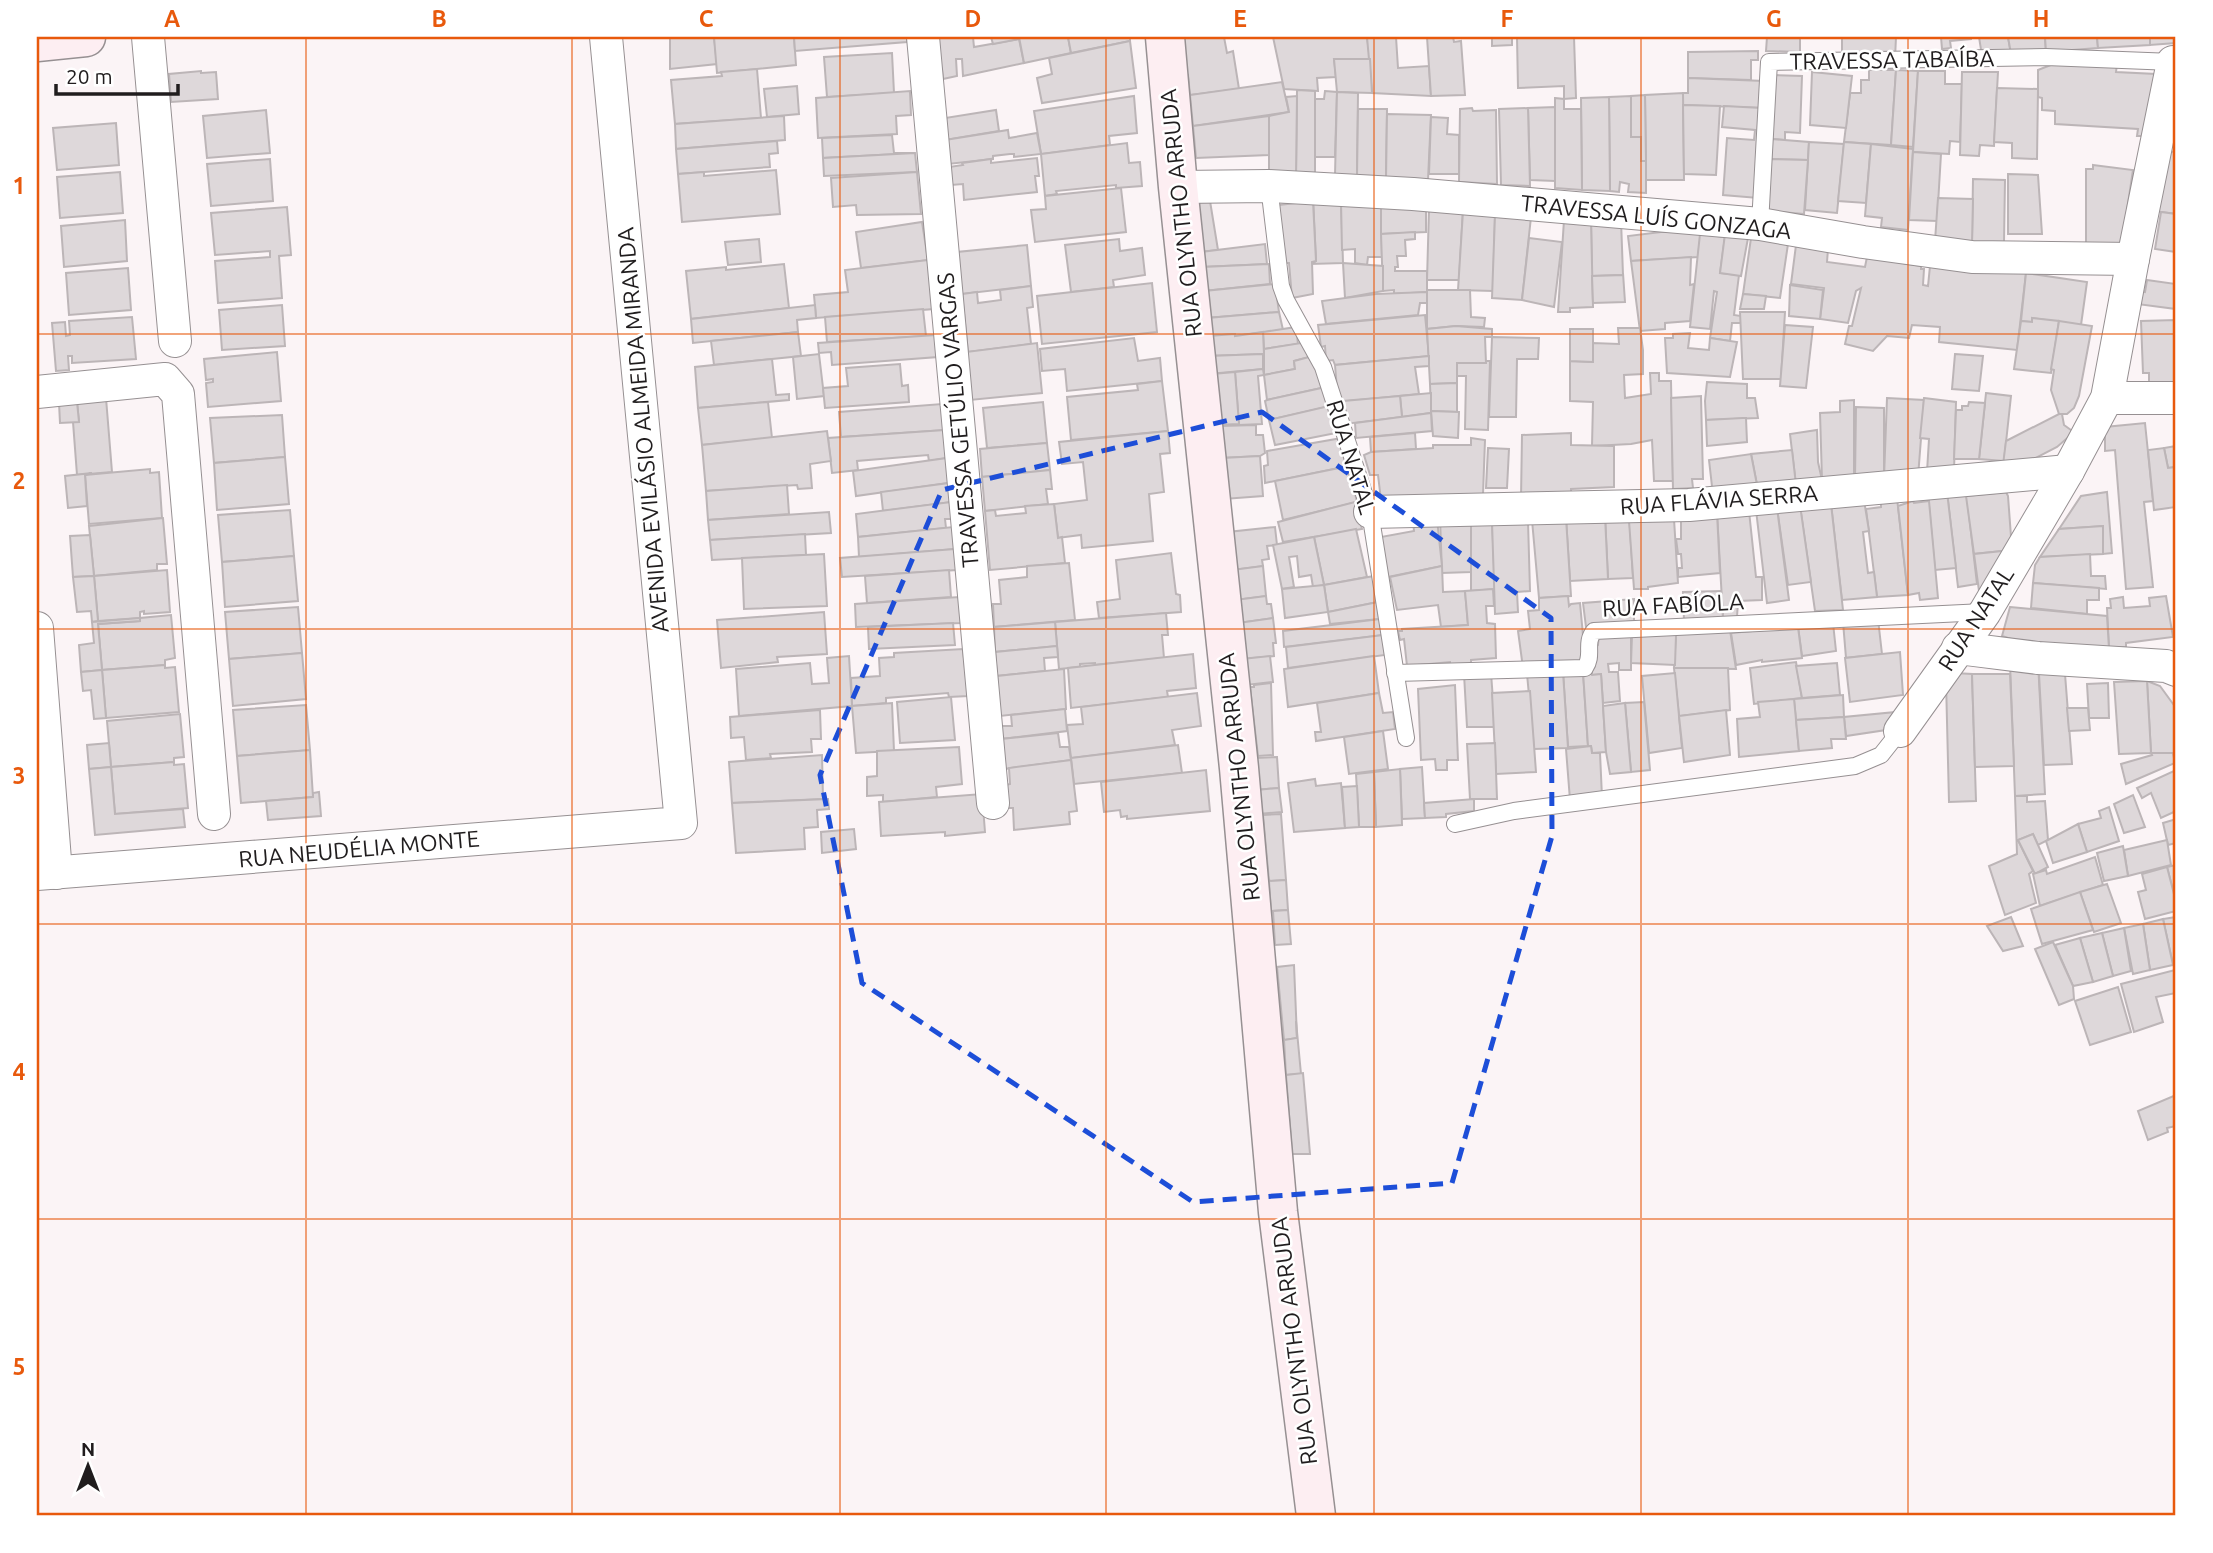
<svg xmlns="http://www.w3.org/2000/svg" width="2213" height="1553" font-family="Ubuntu,sans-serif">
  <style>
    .building { fill: #ded8da; stroke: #bcb5b7; stroke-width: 2 }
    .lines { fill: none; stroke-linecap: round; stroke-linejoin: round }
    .lane-casing { stroke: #969092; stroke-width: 18 }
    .street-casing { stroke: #969092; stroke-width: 34 }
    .secondary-casing { stroke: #969092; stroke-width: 41 }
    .lane { stroke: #fff; stroke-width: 16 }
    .street { stroke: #fff; stroke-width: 32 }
    .secondary { stroke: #fdeef2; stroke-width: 38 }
    .marked { fill: none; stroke: #1d4ed8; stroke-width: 5; stroke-dasharray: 14 9; stroke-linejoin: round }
    .grid { fill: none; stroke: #e8590c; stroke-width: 2; stroke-opacity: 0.55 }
    .labels { text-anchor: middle; stroke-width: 5; stroke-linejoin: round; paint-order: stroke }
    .street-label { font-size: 23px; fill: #201d1e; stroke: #fff }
    .neatline { fill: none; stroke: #e8590c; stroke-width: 2.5 }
    .grid-label { font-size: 23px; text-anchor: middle; font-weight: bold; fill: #e8590c }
  </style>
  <rect width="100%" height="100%" fill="#fbf4f6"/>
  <g class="building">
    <polygon points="670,37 714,37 717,64 670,69"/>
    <polygon points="714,37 794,37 796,65 717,73"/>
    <polygon points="794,37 907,37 907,42 795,51"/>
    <polygon points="935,37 973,37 974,47 1019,39 1024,63 963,76 962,59 956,59 957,76 943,79 942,69 938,70"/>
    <polygon points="991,37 1019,37 1019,39 993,44"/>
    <polygon points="1019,37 1068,37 1071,53 1024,63"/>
    <polygon points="1068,37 1130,37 1130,41 1071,53"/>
    <polygon points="1177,37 1224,37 1227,53 1233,51 1239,89 1190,95 1188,75 1181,76"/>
    <polygon points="1273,37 1367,37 1370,59 1334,59 1336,77 1317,78 1318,91 1284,89"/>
    <polygon points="1367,37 1396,37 1398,68 1429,66 1431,96 1372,93"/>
    <polygon points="1427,37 1453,37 1454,42 1461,41 1465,95 1431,96"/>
    <polygon points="1492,37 1512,37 1512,45 1492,46"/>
    <polygon points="1517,37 1574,37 1576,98 1564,99 1564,86 1518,88"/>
    <polygon points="1767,37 1800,37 1800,52 1766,51"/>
    <polygon points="1842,37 1896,37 1895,59 1842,57"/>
    <polygon points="1941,37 1971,37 1971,39 1950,41 1951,48 1942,49"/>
    <polygon points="1979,37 2008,37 2011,54 1982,56"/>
    <polygon points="2008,37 2045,37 2046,52 2011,54"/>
    <polygon points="2045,37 2097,37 2098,48 2046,52"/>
    <polygon points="2097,37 2150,37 2150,45 2098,48"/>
    <polygon points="2150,37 2176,37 2176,43 2150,45"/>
    <polygon points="1130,41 1136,88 1042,103 1037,78 1052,74 1049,58"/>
    <polygon points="1758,51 1758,60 1751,60 1751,80 1688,78 1688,52"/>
    <polygon points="892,53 894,93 827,97 824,57"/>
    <polygon points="1334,59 1370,59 1372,93 1337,92"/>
    <polygon points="2066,59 2117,64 2116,72 2156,74 2148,136 2137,136 2138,129 2055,124 2055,111 2042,110 2042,98 2038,97 2038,70"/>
    <polygon points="757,69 761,118 675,124 671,80 722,76 721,72"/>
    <polygon points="1869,70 1896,70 1891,145 1844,142 1850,93 1861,93 1861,80 1869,80"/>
    <polygon points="1896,70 1918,71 1913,147 1891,145"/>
    <polygon points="201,71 201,73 216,72 218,99 171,102 169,74"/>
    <polygon points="1918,71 1945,71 1945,84 1962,84 1960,142 1950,141 1949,154 1913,152"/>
    <polygon points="1812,72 1852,76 1846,128 1810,125"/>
    <polygon points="1962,72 1998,72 1994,146 1980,145 1979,156 1960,155"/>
    <polygon points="1774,75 1802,76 1800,133 1785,132 1785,140 1772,139"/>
    <polygon points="1688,78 1764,81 1762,108 1683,105 1683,93 1688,93"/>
    <polygon points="1282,82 1289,112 1193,126 1190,95"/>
    <polygon points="797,86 799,114 767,117 764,89"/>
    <polygon points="1997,88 2038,89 2037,159 2012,158 2012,143 1994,142"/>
    <polygon points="1297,90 1315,91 1315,175 1296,175"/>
    <polygon points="910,91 911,115 896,116 897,134 818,138 816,98"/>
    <polygon points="1325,91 1337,92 1335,157 1315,157 1315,99 1324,99"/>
    <polygon points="1337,92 1358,93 1357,176 1335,175"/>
    <polygon points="1683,93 1684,180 1646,180 1645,95"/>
    <polygon points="1645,95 1646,161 1641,161 1641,137 1631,137 1631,96"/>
    <polygon points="1134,96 1137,133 1109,136 1110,145 1041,154 1034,111"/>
    <polygon points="1297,96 1296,175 1269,175 1269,116 1289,112 1286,97"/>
    <polygon points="1631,96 1631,137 1641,137 1641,161 1646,161 1646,193 1628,192 1629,184 1620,182 1619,192 1610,191 1609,97"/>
    <polygon points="1609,97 1610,191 1582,190 1581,98"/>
    <polygon points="1555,98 1564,99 1564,109 1581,109 1582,190 1555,188"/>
    <polygon points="1683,105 1720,106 1716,175 1684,174"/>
    <polygon points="1724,106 1762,108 1758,198 1723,195 1727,138 1754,140 1755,130 1722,127"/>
    <polygon points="1555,107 1555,181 1530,180 1528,108"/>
    <polygon points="1472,108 1473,111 1496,110 1497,184 1459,182 1460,109"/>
    <polygon points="1528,108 1530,186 1501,185 1499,109"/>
    <polygon points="1358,109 1387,109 1386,178 1357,176"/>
    <polygon points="266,110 270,153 207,158 203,116"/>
    <polygon points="996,110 999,131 945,140 945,118"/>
    <polygon points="1387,114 1431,115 1428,180 1386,178"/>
    <polygon points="784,116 785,140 676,149 675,124"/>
    <polygon points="1269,116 1269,155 1196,158 1193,126"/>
    <polygon points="1431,117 1448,118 1447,134 1459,135 1459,174 1429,174"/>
    <polygon points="116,123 119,165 57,170 53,128"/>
    <polygon points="1008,130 1009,138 1037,133 1041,154 1014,157 1014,154 1010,154 993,156 993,159 948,164 945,140"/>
    <polygon points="892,135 894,153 915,153 823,158 822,138"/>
    <polygon points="1772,139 1809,142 1808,160 1771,159"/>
    <polygon points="777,141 778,153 769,154 770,167 678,174 676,149"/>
    <polygon points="1809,142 1844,144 1837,213 1805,210"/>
    <polygon points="1844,142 1871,144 1866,203 1838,201"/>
    <polygon points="1127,143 1129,163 1140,162 1142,186 1116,188 1116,185 1056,191 1057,194 1045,196 1041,154"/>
    <polygon points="1871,144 1913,149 1908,230 1881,227 1882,218 1865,216"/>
    <polygon points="2164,151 2176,152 2176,214 2154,211"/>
    <polygon points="1913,152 1941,154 1937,221 1909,220"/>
    <polygon points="915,153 917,172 824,176 823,158"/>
    <polygon points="1037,158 1039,176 1035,176 1037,192 964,200 963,184 951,185 949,167 963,165 962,163 991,159 991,163"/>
    <polygon points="270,159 273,201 211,206 207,164"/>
    <polygon points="1771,159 1808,160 1804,214 1768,211"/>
    <polygon points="2093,165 2133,170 2122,244 2086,243 2086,169 2093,169"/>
    <polygon points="776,170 780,214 682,222 678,174 704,172 704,176"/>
    <polygon points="120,172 123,213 60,218 57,177"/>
    <polygon points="917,172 921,214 857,215 856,205 833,207 831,178"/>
    <polygon points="2008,174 2038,175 2042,234 2008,234"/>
    <polygon points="1973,179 2005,180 2004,242 1972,242"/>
    <polygon points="1121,188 1126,232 1035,242 1031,210 1046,209 1045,196"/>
    <polygon points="1341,197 1343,263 1312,264 1316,261 1313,198"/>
    <polygon points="1938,198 1973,199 1972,242 1935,241"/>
    <polygon points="1210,201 1218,250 1201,252 1195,203"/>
    <polygon points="1313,201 1316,261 1312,262 1313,294 1292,298 1289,263 1283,263 1279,205"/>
    <polygon points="1381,201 1382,257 1368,257 1367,265 1355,263 1355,249 1342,250 1341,202"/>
    <polygon points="1381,203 1426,206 1426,232 1381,234"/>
    <polygon points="287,207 291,255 279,256 282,298 218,303 215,261 270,257 270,251 215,255 211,213"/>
    <polygon points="1429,209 1463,210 1459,280 1427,280"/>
    <polygon points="1463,211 1495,215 1493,291 1458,290"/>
    <polygon points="2161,212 2176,214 2176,252 2155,249"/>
    <polygon points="1495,215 1531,217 1522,300 1492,298"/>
    <polygon points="1591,219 1621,220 1623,275 1592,276"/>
    <polygon points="125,220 127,261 64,267 61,226"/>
    <polygon points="1564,220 1591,222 1593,307 1570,308 1570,312 1558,312"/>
    <polygon points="922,222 928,260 861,268 856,232"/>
    <polygon points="1415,232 1415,239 1405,240 1406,256 1397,256 1398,267 1395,267 1395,271 1427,271 1427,292 1394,294 1394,290 1383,291 1381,234"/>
    <polygon points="1661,232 1701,232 1698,257 1631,261 1628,236"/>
    <polygon points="1700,234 1725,237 1720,273 1739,275 1734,315 1741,316 1741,323 1732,323 1730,341 1710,338 1717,292 1714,291 1710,329 1690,327"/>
    <polygon points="1725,234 1748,238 1741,276 1720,273"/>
    <polygon points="1529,238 1562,242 1554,307 1522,300"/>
    <polygon points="1751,238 1788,244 1780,298 1743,294"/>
    <polygon points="759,239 761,262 728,265 725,242"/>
    <polygon points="1119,239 1120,251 1142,248 1145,275 1113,280 1114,287 1071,292 1065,245"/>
    <polygon points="1265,244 1267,264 1202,267 1201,252"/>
    <polygon points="1027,245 1031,286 962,294 957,252"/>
    <polygon points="1796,245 1828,249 1827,262 1865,267 1867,257 1921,266 1921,269 1924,269 1923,285 1928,286 1930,266 1999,269 2026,273 2017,350 1939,342 1940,327 1912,325 1909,338 1887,336 1873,351 1845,344 1849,326 1852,326 1861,288 1856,291 1848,323 1820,319 1824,288 1791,284"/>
    <polygon points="1691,257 1690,285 1694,284 1690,321 1665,323 1665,329 1640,331 1631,261"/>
    <polygon points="928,260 934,309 816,318 814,295 848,292 845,270"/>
    <polygon points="1343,263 1383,266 1383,291 1345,298"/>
    <polygon points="784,264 789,308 691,319 686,271 726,267 726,270"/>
    <polygon points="1269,264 1270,284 1204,291 1202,267"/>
    <polygon points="128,268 131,310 69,315 66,273"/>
    <polygon points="1623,273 1625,302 1593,303 1592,276 1623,275"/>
    <polygon points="2026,273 2087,282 2081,325 2032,318 2032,322 2021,321"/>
    <polygon points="2147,280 2176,284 2176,309 2137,304 2140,291 2145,292"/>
    <polygon points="1152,283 1157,332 1042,344 1037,296"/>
    <polygon points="1275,284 1279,312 1207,318 1204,291"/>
    <polygon points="1790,285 1823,290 1820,319 1789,316"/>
    <polygon points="1031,286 1033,307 1027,308 1031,344 968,352 962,294 977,292 978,303 1001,300 1000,290"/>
    <polygon points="1427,290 1470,290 1471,317 1485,318 1484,327 1456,326 1427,329"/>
    <polygon points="1427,292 1427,303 1420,303 1418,315 1326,324 1322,301 1376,294"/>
    <polygon points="1743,294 1766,296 1764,309 1740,309"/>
    <polygon points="282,305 285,346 222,350 219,310"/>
    <polygon points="815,305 816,318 797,320 798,332 693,343 691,319"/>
    <polygon points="923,309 926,336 827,342 825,317"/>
    <polygon points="1279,312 1283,330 1235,336 1235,334 1208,336 1207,318"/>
    <polygon points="1740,312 1785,312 1781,379 1743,379"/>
    <polygon points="1425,315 1429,356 1335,365 1333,360 1326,361 1325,346 1321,347 1318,325"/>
    <polygon points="132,317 136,359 72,363 72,356 68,356 69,370 56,371 52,323 65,322 66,336 70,335 69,321"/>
    <polygon points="2032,318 2059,321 2051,373 2014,369 2021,321 2032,322"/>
    <polygon points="2176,320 2176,386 2149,387 2149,373 2143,373 2141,321"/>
    <polygon points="2059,321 2092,326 2079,396 2074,408 2067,414 2059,414 2051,390 2054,370 2051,369"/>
    <polygon points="1785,325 1813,327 1806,388 1780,386"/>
    <polygon points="1456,326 1492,329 1492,337 1485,337 1486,363 1457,363 1457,383 1430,384 1427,329"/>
    <polygon points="1296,327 1298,344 1264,349 1263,332"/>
    <polygon points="1618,328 1640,328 1643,350 1643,374 1624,375 1625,398 1651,394 1650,373 1659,373 1659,381 1671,381 1673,481 1654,481 1652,440 1631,444 1592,446 1593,402 1570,401 1570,361 1593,362 1593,343 1619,344"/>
    <polygon points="1570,329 1593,329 1593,362 1570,361"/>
    <polygon points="798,332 801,356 714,365 711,341"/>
    <polygon points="1263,332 1264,354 1208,356 1208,336 1235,334 1235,336"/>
    <polygon points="1690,333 1688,348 1709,350 1710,338 1737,342 1730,377 1667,373 1665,338 1673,338 1673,334"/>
    <polygon points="936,335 938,357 832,365 831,352 819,353 818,343"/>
    <polygon points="1492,337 1539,338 1538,359 1517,359 1516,417 1489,417"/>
    <polygon points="1134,338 1138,361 1160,358 1162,381 1067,391 1065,369 1042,371 1040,349"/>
    <polygon points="1037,343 1042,393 970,400 966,352"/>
    <polygon points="1301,343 1313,356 1294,361 1295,369 1264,375 1264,349"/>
    <polygon points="277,352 281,401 208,407 206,383 213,382 213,379 206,380 204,359"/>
    <polygon points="819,354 824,396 797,399 793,357"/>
    <polygon points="1263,354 1263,369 1209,374 1208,356"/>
    <polygon points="1955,354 1983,356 1979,391 1952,389"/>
    <polygon points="1313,356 1326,387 1267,400 1264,375 1295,369 1294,361"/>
    <polygon points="1429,356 1429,366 1415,367 1419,394 1338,402 1335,365"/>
    <polygon points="772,359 776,395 789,394 789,400 698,408 695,367"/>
    <polygon points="1486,361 1490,361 1488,430 1465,429 1466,376 1457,376 1457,363 1486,363"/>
    <polygon points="900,364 902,386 908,385 909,402 825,408 823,388 848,386 846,368"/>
    <polygon points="1263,369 1264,375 1258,376 1262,424 1239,425 1235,372"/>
    <polygon points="1235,372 1239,424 1215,425 1212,374"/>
    <polygon points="1162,381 1168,431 1071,440 1067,397 1138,390 1137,384"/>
    <polygon points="1707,382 1747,384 1747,398 1755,398 1758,418 1706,420 1705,401"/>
    <polygon points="1457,383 1457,412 1431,411 1430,384"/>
    <polygon points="1326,387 1331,406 1269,420 1265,401 1267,400"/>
    <polygon points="1431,393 1431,413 1402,417 1400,396"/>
    <polygon points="1986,393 2011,396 2004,461 1979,459"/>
    <polygon points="1400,396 1402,417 1345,424 1343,401"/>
    <polygon points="1701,396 1703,479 1692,479 1693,488 1673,489 1671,398"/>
    <polygon points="106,398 112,472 77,475 73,422 79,422 77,402"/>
    <polygon points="1887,398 1924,400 1918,477 1884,478"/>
    <polygon points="1924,398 1956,402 1954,471 1927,472 1929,439 1920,438"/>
    <polygon points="1854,400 1854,478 1822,480 1820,413 1840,412 1840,401"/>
    <polygon points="77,402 79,422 60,423 59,403"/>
    <polygon points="768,402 772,438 702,445 698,408"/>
    <polygon points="1043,402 1047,443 987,448 983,408"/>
    <polygon points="1969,402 1985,403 1979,459 1954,459 1956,410 1962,410 1962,406 1968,406"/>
    <polygon points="942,404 945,430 841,437 839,412"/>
    <polygon points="1329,406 1336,433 1275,445 1269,420"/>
    <polygon points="1856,407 1884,408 1884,478 1855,479"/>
    <polygon points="1431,411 1459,412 1458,438 1433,436"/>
    <polygon points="1431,413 1432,431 1356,438 1355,423"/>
    <polygon points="2059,414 2062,414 2064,425 2071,430 2072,434 2057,447 2028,462 2003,465 2006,441"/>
    <polygon points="282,415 285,457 214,463 210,418"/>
    <polygon points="1743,418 1746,418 1747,442 1707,446 1706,420"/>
    <polygon points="2145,423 2153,501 2144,502 2153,587 2126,589 2115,450 2105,451 2105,427"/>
    <polygon points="1256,425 1256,435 1263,435 1265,453 1260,456 1222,458 1220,426"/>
    <polygon points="945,430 947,458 929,461 928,455 857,461 858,470 832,473 828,438"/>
    <polygon points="1817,430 1818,462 1822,480 1796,485 1790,434"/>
    <polygon points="827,431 831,461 810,464 812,488 798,489 797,485 706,491 702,445"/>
    <polygon points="1168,431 1170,453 1160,454 1164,492 1149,494 1153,541 1082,548 1081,535 1058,538 1054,504 1087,500 1083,462 1062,464 1059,442"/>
    <polygon points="1415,433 1416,449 1371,452 1370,437"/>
    <polygon points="1571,433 1571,445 1614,446 1614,487 1571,489 1572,503 1521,498 1522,435"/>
    <polygon points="1342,438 1349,466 1265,483 1264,466 1268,465 1267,451"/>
    <polygon points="1471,438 1485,440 1483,494 1381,500 1378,475 1370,475 1364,455 1371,452 1433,448 1433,445 1471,445"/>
    <polygon points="1047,443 1050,470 982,477 980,449"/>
    <polygon points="2176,446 2176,467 2168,468 2164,448"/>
    <polygon points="1488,448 1509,449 1507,488 1486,488"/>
    <polygon points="2164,448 2168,468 2176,467 2176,507 2154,510 2148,450"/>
    <polygon points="1792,450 1796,485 1758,490 1751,454"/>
    <polygon points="1751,454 1758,490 1713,495 1709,460"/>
    <polygon points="1260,456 1263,496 1224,499 1222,458"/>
    <polygon points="285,457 289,504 217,510 214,463"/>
    <polygon points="947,458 949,483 856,496 853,471"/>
    <polygon points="1349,466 1357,502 1283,520 1275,481"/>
    <polygon points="150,469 150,473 159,472 162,518 89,524 85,475"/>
    <polygon points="1050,470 1052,489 1046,489 1048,504 985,511 982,477"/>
    <polygon points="92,473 85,475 87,506 68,508 65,476"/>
    <polygon points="949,483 951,502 883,511 881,492"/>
    <polygon points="787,485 789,514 708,520 706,491"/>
    <polygon points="1966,489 1977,584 1958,587 1947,492"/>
    <polygon points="1947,492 1956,568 1935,570 1928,495"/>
    <polygon points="2006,492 2008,496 2012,550 1974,554 1966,496"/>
    <polygon points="2107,492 2112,553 2103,554 2103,526 2059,529 2081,496"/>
    <polygon points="1897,498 1908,595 1877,597 1866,509 1881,507 1881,500"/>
    <polygon points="1864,500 1869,531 1863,532 1868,573 1874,572 1877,597 1842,600 1831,504"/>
    <polygon points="1913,501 1914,503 1929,501 1938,598 1920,600 1919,593 1908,595 1898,506"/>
    <polygon points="951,502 953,519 945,519 946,528 858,537 856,514"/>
    <polygon points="1355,502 1362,529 1283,542 1278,522"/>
    <polygon points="1054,504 1058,538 1062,537 1065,563 990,570 985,511 995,510 996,516 1026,513 1025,506"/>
    <polygon points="1831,504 1843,610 1815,611 1800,506"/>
    <polygon points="1800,505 1811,582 1788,585 1777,508"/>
    <polygon points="1777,508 1789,600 1767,603 1756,510"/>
    <polygon points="290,510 294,556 222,562 218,515"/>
    <polygon points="1749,511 1756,577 1762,577 1762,600 1738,601 1737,617 1723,618 1717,513"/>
    <polygon points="829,512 831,533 710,540 708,520"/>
    <polygon points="1629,512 1633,578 1608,579 1605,516"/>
    <polygon points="1717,513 1720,573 1678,577 1678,568 1682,568 1681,554 1678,554 1676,539 1681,539 1681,515"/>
    <polygon points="1605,516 1608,579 1570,581 1566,518"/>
    <polygon points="163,518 167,564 157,564 157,570 94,576 89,526"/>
    <polygon points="1440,518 1471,518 1471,572 1442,573"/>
    <polygon points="1566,518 1571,596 1539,598 1532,520"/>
    <polygon points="1437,519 1442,566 1388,577 1381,537 1414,531 1413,521"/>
    <polygon points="1471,519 1492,520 1495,589 1471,591"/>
    <polygon points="1674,519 1678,583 1648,587 1648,589 1634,589 1629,521"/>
    <polygon points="1528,521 1530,591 1517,592 1518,612 1495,614 1492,522"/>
    <polygon points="2103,526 2103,554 2040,557 2059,529"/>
    <polygon points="953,527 955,549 859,557 858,537"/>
    <polygon points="1275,527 1277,545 1267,546 1269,559 1262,560 1263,566 1232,570 1228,532"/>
    <polygon points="1356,529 1367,577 1324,585 1314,537"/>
    <polygon points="805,534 806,555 712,560 710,540"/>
    <polygon points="90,535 94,576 73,577 70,536"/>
    <polygon points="1314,537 1324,585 1313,587 1311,575 1299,577 1297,556 1289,557 1294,587 1282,589 1273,545"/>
    <polygon points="955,549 957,570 842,577 840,558"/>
    <polygon points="2012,550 1985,591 1979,591 1974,554"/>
    <polygon points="1171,553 1176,594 1180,595 1181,612 1099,618 1097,602 1120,599 1116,560"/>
    <polygon points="824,554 827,606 744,609 742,558"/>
    <polygon points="2090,554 2091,576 2105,576 2106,589 2033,583 2035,565 2040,557"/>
    <polygon points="294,556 298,601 225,607 222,562"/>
    <polygon points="1069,563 1075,620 994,627 993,604 1001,604 999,580 1027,577 1027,566"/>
    <polygon points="1263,566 1266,596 1235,600 1232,570"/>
    <polygon points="1442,566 1443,592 1465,591 1468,625 1441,627 1438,605 1397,610 1390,577"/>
    <polygon points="167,570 170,612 144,614 144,611 140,612 140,618 98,621 94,576"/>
    <polygon points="949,570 951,597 867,603 865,576"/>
    <polygon points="94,576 98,621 92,622 91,611 77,612 73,577"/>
    <polygon points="1374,576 1378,602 1328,612 1324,585"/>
    <polygon points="2033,583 2099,588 2099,600 2087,600 2087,614 2031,608"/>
    <polygon points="1324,585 1328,612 1285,618 1282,589"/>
    <polygon points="1493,589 1494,606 1486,606 1487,623 1495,624 1496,658 1471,660 1471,664 1450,666 1450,662 1407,666 1404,639 1400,640 1398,631 1402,631 1402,629 1468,625 1465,591"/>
    <polygon points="1721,591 1723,618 1684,621 1683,592"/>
    <polygon points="1266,596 1267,604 1271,604 1273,618 1238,623 1235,600"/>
    <polygon points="1568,596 1569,606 1571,604 1580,603 1585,657 1583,663 1523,668 1518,631 1530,629 1528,611 1539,610 1539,598"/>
    <polygon points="2166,596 2173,637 2126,643 2126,647 2109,649 2107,608 2111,608 2110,599 2123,597 2124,608 2150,606 2149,598"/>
    <polygon points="959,597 961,623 856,627 855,604"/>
    <polygon points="1634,599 1634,621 1586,627 1583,603"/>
    <polygon points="1378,602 1379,619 1330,624 1328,612"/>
    <polygon points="298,607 302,653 229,659 225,612"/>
    <polygon points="2010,607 2107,616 2109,649 2036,647 2002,636"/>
    <polygon points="824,612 827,654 777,657 778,662 721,668 717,620"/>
    <polygon points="1166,613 1168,635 1162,635 1164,658 1095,665 1095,663 1080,664 1080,667 1059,669 1055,622"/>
    <polygon points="171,615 175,658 165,660 165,665 102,670 98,624 140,621 140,618"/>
    <polygon points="140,618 140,621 98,624 102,670 81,672 79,645 94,643 92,622"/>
    <polygon points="1273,618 1276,643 1273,643 1274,656 1242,659 1238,623"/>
    <polygon points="1380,619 1383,635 1284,647 1283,631"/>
    <polygon points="1878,619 1882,654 1846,658 1843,622"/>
    <polygon points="1055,622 1057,646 995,652 994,627"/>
    <polygon points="953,623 955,645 869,649 868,627"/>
    <polygon points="1833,623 1836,651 1802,656 1798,627"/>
    <polygon points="1798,627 1802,658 1762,662 1762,660 1736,665 1731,633"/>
    <polygon points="1730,630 1736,669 1674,668 1676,633"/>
    <polygon points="1383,635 1385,655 1288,668 1286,647"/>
    <polygon points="1599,635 1631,636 1631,670 1619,670 1619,663 1608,664 1609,672 1618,672 1620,701 1603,703 1601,674 1592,675 1592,646 1598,645"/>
    <polygon points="1632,635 1676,635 1675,665 1631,663"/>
    <polygon points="1057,646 1058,657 1044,658 1045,671 997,676 995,652"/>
    <polygon points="963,649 968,696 949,697 948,693 886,698 886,703 852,706 851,678 880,676 879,658 894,657 894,653"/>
    <polygon points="1900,652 1903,695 1850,702 1845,658"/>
    <polygon points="302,653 306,699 233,706 229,659"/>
    <polygon points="1193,654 1196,688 1167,691 1168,697 1071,708 1068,668"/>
    <polygon points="849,656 852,706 739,716 736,669 810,663 812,684 829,683 827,658"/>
    <polygon points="1270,656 1273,682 1246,685 1242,659"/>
    <polygon points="1374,656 1379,693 1288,707 1284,669"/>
    <polygon points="1796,662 1802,698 1754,704 1750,668"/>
    <polygon points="2038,662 2045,794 2015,796 2010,663"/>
    <polygon points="1837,663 1840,695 1802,698 1796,666"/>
    <polygon points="165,665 165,668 175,667 179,712 106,718 102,670"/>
    <polygon points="1674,668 1728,668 1730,710 1679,716"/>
    <polygon points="1064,669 1066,709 1000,716 997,676"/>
    <polygon points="102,670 106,718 94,719 91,690 83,691 81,672"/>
    <polygon points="1563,672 1583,672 1588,746 1568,747"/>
    <polygon points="1563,672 1568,748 1534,749 1527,674"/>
    <polygon points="1583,672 1591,672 1592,675 1601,674 1606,752 1592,753 1591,746 1588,746"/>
    <polygon points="1491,673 1495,727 1467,727 1464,674"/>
    <polygon points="1675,673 1682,748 1649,753 1642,676"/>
    <polygon points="1954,673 1972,674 1976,801 1949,802 1946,681"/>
    <polygon points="1972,674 2010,674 2014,766 1975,767"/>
    <polygon points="2039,674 2065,674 2072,764 2044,765"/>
    <polygon points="2147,681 2160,686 2176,708 2176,753 2151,753"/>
    <polygon points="2147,681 2151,753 2119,754 2114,682"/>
    <polygon points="1271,683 1273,755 1258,756 1250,687 1254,687 1254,685"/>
    <polygon points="2108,683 2109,718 2089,718 2087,684"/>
    <polygon points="1455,685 1458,760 1447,760 1447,770 1436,770 1435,759 1421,760 1418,689"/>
    <polygon points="1530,691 1536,772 1496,774 1492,693"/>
    <polygon points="1197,693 1201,726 1172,730 1175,745 1071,758 1067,725 1083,724 1081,707"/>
    <polygon points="1379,693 1383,713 1393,712 1395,729 1316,741 1315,732 1321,732 1317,703"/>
    <polygon points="1843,695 1844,717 1796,720 1794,699"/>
    <polygon points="951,697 955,740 900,743 897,702"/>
    <polygon points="1794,699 1799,751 1739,757 1737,719 1760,717 1758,702"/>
    <polygon points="1644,702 1650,770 1631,772 1625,703"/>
    <polygon points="892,703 894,751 856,753 852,706"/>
    <polygon points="1625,703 1631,772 1610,774 1606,752 1603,706"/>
    <polygon points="306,705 310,750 237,756 233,710"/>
    <polygon points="2067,708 2088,708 2090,730 2069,731"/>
    <polygon points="1065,709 1067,731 1001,739 1001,726 1012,726 1011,715"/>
    <polygon points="820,710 821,739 811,739 812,752 770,754 771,758 746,760 744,737 731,738 730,717"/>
    <polygon points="1726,710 1730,755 1684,762 1679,716"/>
    <polygon points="1896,712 1886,730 1846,736 1844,717"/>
    <polygon points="180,714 184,757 174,758 174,762 111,767 107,721"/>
    <polygon points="1844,717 1846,739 1831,739 1832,748 1799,751 1796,720"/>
    <polygon points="1383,731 1388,769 1349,774 1344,737"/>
    <polygon points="1058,733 1060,747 1069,747 1071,760 1004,769 1001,739"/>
    <polygon points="109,743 111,767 89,769 87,745"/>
    <polygon points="1495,743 1497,799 1470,799 1467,744"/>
    <polygon points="1178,745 1182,773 1074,784 1071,758"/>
    <polygon points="1591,746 1592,753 1600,753 1602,797 1570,800 1566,749"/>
    <polygon points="959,747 962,784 936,787 937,797 883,802 883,795 867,796 867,777 877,776 877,751"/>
    <polygon points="310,750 313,797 241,803 237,756"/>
    <polygon points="2151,753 2173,753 2175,763 2126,784 2121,764 2152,755"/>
    <polygon points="822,755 823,799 732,803 729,762"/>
    <polygon points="1277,757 1279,788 1256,790 1255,758"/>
    <polygon points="1071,760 1077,811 1069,812 1070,824 1014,830 1013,808 1008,808 1006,785 1010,784 1009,768"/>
    <polygon points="174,762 174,765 184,764 188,808 115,814 111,767"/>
    <polygon points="111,767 115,814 183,809 185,827 95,835 89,769"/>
    <polygon points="1422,767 1425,818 1402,819 1400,769"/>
    <polygon points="1400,769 1402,825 1376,827 1374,772"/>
    <polygon points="1206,770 1210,811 1127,819 1127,816 1121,817 1120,810 1104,812 1101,782"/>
    <polygon points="2176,770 2176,811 2161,818 2151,793 2142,798 2137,788"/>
    <polygon points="1374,772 1376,827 1359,827 1356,774"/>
    <polygon points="1315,779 1316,786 1341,783 1345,828 1294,832 1288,783"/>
    <polygon points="1357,786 1359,827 1345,828 1342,787"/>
    <polygon points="1279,788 1282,812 1258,814 1256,790"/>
    <polygon points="319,792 321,816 268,820 266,801 313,797 313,793"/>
    <polygon points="982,794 985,832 945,836 945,832 881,836 879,802"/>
    <polygon points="2133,795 2145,827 2124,833 2114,804"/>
    <polygon points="2015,796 2027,796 2027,802 2045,801 2048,840 2038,845 2033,834 2018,840 2033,871 2029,874 2036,903 2005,915 1989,866 2017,854"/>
    <polygon points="828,799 829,809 817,810 818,827 804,828 805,849 736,853 732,803"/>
    <polygon points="1474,799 1474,811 1446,814 1446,817 1425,818 1424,803"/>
    <polygon points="2109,807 2119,841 2087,852 2078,824 2101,818 2099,811"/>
    <polygon points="1281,814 1286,880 1269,881 1263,815"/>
    <polygon points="2176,819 2176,843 2168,845 2163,823"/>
    <polygon points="2078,824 2087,852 2053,863 2046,841"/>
    <polygon points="854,829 856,849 822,853 821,832"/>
    <polygon points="2033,834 2048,867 2035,874 2018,840"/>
    <polygon points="2167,840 2171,865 2128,876 2124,850"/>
    <polygon points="2123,846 2128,876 2104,881 2097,853"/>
    <polygon points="2095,857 2103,885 2040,906 2033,874 2046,870 2047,874"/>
    <polygon points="2176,865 2176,902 2167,867"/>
    <polygon points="2167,867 2176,902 2176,911 2145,919 2138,892 2146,890 2142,874"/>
    <polygon points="1286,880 1288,910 1271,911 1269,881"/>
    <polygon points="2107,884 2121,923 2094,932 2080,892"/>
    <polygon points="2080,892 2093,930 2042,944 2031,909"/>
    <polygon points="1288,910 1291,944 1275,945 1273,911"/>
    <polygon points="2011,917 2023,946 2003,951 1987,926"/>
    <polygon points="2176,917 2176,964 2173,965 2163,919"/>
    <polygon points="2163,919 2173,965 2150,970 2143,924"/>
    <polygon points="2143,924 2150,970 2133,974 2124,928"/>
    <polygon points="2124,928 2131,971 2113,976 2102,933"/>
    <polygon points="2102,933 2113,976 2093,982 2080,938"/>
    <polygon points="2080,938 2093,982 2073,986 2055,945"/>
    <polygon points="2053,942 2073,986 2074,999 2059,1005 2035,949"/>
    <polygon points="1294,965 1297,1038 1284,1040 1277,967"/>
    <polygon points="2175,970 2176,993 2156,997 2163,1022 2134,1032 2121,984"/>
    <polygon points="2118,987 2131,1032 2090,1045 2075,1001"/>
    <polygon points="1296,1021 1301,1074 1286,1075 1284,1040 1297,1038"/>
    <polygon points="1303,1073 1310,1154 1292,1154 1286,1075"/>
    <polygon points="2176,1095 2176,1126 2167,1128 2168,1132 2148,1140 2138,1111"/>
  </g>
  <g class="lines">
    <defs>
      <g id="lane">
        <polyline points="1269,186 1281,286 1286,300 1323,367 1370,512 1406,738"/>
        <polyline points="1760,224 1769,62 2046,57 2173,62"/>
        <path d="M 1395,673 L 1585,668 C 1594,655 1584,644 1594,631 L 1984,612"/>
        <polyline points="1455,824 1514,811 1855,766 1881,755 1900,731"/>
      </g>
      <g id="street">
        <polyline points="148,37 175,341"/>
        <polyline points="923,37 993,803"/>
        <polyline points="1178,187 1269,186 1413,194 1760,224 1863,242 1972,257 2133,259"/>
        <polyline points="37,392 165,379 178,394 214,814"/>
        <polyline points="2107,398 2176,398"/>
        <polyline points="1370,512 1689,505 2068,471"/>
        <polyline points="37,628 56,873"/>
        <polyline points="1958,648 2038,658 2166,666 2176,670"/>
        <polyline points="1900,731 1985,612 2068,471 2107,398 2133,259 2173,62 2176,62"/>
        <polyline points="37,874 681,823 606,37"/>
      </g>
      <g id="secondary">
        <polyline points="1165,37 1178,187 1239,768 1278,1212 1316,1516"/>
        <polyline points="37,42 86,37"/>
      </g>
    </defs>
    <use href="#lane" class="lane-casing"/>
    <use href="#street" class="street-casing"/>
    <use href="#secondary" class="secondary-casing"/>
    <use href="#lane" class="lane"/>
    <use href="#street" class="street"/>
    <use href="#secondary" class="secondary"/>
  </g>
  <path class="marked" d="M 1262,412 L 1551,618 L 1552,836 L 1452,1183 L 1193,1202 L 862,983 L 820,775 L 942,490 Z"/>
  <path class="grid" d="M 306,37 L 306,1516M 572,37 L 572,1516M 840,37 L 840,1516M 1106,37 L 1106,1516M 1374,37 L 1374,1516M 1641,37 L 1641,1516M 1908,37 L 1908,1516M 37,334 L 2176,334M 37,629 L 2176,629M 37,924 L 2176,924M 37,1219 L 2176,1219"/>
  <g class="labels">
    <g class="street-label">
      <text transform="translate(1892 60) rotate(-1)" y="8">TRAVESSA TABAÍBA</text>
      <text transform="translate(1181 213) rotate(-96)" y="8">RUA OLYNTHO ARRUDA</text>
      <text transform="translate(1656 217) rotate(6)" y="8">TRAVESSA LUÍS GONZAGA</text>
      <text transform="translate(958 420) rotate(-95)" y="8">TRAVESSA GETÚLIO VARGAS</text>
      <text transform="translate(643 430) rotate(-95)" y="8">AVENIDA EVILÁSIO ALMEIDA MIRANDA</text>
      <text transform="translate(1351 457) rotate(73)" y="8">RUA NATAL</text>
      <text transform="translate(1719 500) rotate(-4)" y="8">RUA FLÁVIA SERRA</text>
      <text transform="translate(1673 605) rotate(-3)" y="8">RUA FABÍOLA</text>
      <text transform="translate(1976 619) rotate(-57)" y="8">RUA NATAL</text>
      <text transform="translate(1239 777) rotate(-96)" y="8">RUA OLYNTHO ARRUDA</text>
      <text transform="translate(359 849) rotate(-5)" y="8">RUA NEUDÉLIA MONTE</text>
      <text transform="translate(1294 1341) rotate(-97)" y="8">RUA OLYNTHO ARRUDA</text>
    </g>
  </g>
  <rect width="2213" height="1553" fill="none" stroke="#ffffff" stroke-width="77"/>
  <g transform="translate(88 1466)" stroke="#ffffff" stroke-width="5" paint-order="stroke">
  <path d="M0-5L12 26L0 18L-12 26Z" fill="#201d1e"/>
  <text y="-10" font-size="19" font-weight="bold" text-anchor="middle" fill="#201d1e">N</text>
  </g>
  <path d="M56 84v10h122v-10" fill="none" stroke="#201d1e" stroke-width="3.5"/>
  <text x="66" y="84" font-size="21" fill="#201d1e" stroke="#ffffff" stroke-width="5" paint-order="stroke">20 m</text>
  <rect x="38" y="38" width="2136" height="1476" class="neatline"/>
  <g class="grid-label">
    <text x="172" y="27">A</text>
    <text x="439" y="27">B</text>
    <text x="706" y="27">C</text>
    <text x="973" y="27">D</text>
    <text x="1240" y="27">E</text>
    <text x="1507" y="27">F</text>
    <text x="1774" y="27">G</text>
    <text x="2041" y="27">H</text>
    <text x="19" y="194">1</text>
    <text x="19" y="489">2</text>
    <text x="19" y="784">3</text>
    <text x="19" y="1080">4</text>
    <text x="19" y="1375">5</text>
  </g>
</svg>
